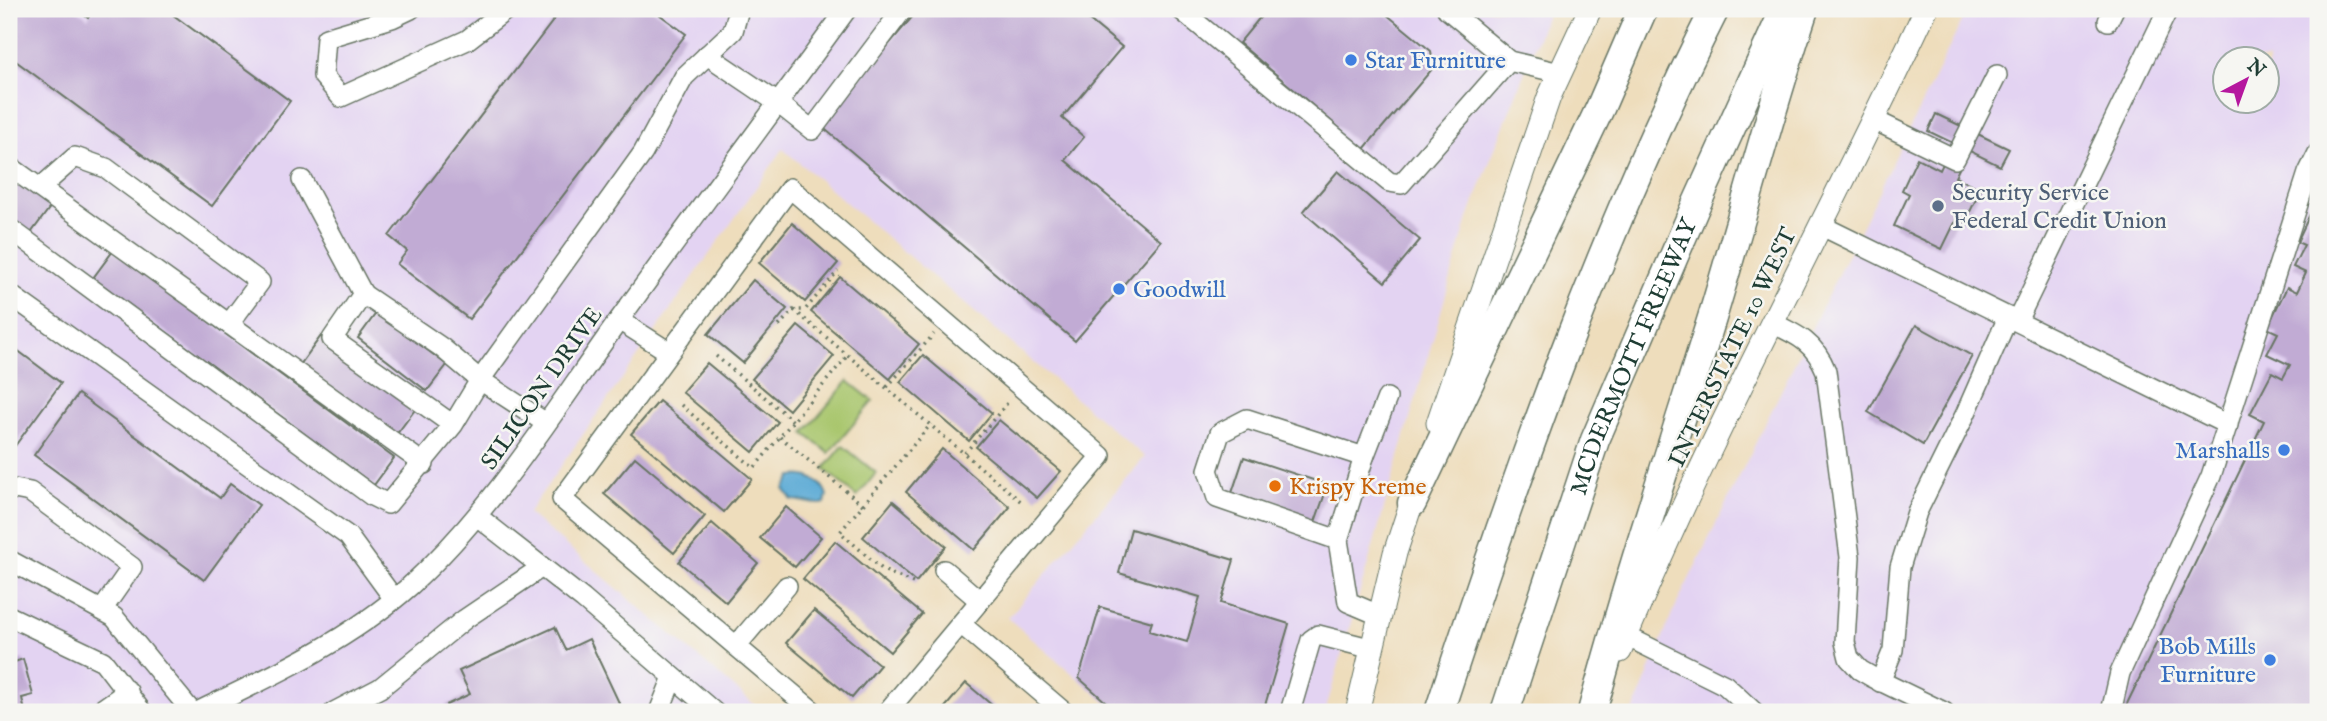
<svg xmlns="http://www.w3.org/2000/svg" width="2327" height="721" font-family="'IM FELL English',serif">
  <style>
    .built { fill: #e3d3f2; fill-rule: evenodd }
    .green { fill: #a9c66d; stroke: #648250; stroke-width: 2 }
    .water { fill: #5baad5; stroke: #3d7484; stroke-width: 2 }
    .building { fill: #c1abd4 }
    .lines { fill: none; stroke-linecap: round; stroke-linejoin: round }
    .minor-casing { stroke: #677564; stroke-width: 22 }
    .major-casing { stroke: #677564; stroke-width: 25 }
    .highway-casing { stroke: #677564; stroke-width: 31 }
    .path { stroke: #677564; stroke-width: 3.5; stroke-dasharray: 2 5; stroke-linecap: butt }
    .minor { stroke: #fff; stroke-width: 19 }
    .major { stroke: #fff; stroke-width: 23 }
    .highway { stroke: #fff; stroke-width: 28 }
    .shop-dot { fill: #3f7fe0; stroke: #f6f6f2; stroke-width: 2.5 }
    .service-dot { fill: #5c6f8a; stroke: #f6f6f2; stroke-width: 2.5 }
    .food-dot { fill: #e8710a; stroke: #f6f6f2; stroke-width: 2.5 }
    .labels { text-anchor: middle; stroke-width: 5; stroke-linejoin: round; paint-order: stroke }
    .shop-label { font-size: 24px; fill: #366cbe; stroke: #f6f6f2; text-anchor: start }
    .service-label { font-size: 24px; fill: #4e5e75; stroke: #f6f6f2; text-anchor: start }
    .street-label { font-size: 24px; fill: #1f3d34; stroke: #f6f6f2 }
    .food-label { font-size: 24px; fill: #c56008; stroke: #f6f6f2; text-anchor: start }
  </style>
  <rect width="100%" height="100%" fill="#f6f6f2"/>
  <filter id="ink" filterUnits="userSpaceOnUse"><feTurbulence type="fractalNoise" baseFrequency=".0143" numOctaves="2"/><feDisplacementMap in="SourceGraphic" scale="14" xChannelSelector="R" yChannelSelector="G"/><feConvolveMatrix kernelMatrix="1 2 1 2 8 2 1 2 1" color-interpolation-filters="sRGB"/></filter>
  <filter id="wash" filterUnits="userSpaceOnUse"><feTurbulence type="fractalNoise" baseFrequency=".00686" numOctaves="4" result="noise"/><feDisplacementMap in="SourceGraphic" scale="28" xChannelSelector="R" yChannelSelector="G"/><feGaussianBlur stdDeviation="1.57" result="paint"/><feColorMatrix in="noise" values="0 0 0 0 0 0 0 0 0 0 0 0 0 0 0 0 0 1.4 0 .05"/><feComposite in="paint" operator="in"/></filter>
  <g filter="url(#wash)">
    <rect width="100%" height="100%" fill="#eeddbc"/>
    <g class="built">
      <polygon points="9,9 1549,9 1468,218 1325,712 1117,712 1008,618 1145,457 783,149 528,513 763,712 9,712"/>
      <path d="M 1968,9 L 2318,9 L 2318,712 L 1633,712 L 1672,614 ZM 2226,60 L 2268,60 L 2268,102 L 2226,102 Z"/>
    </g>
    <g class="green">
      <polygon points="848,381 873,401 829,453 804,433"/>
      <polygon points="843,446 876,473 857,497 824,469"/>
    </g>
    <path class="water" d="M 792,476 C 809,474 821,480 827,495 L 825,503 C 817,507 802,500 792,500 L 784,489 Z"/>
    <g id="blocks">
      <g class="building">
        <polygon points="9,9 76,9 88,18 94,9 165,9 290,101 212,206 9,56"/>
        <polygon points="562,9 652,9 686,34 469,319 397,264 407,251 389,236"/>
        <polygon points="919,9 1076,9 1122,47 1062,118 1084,137 1065,160 1161,241 1075,341 820,125"/>
        <polygon points="1255,9 1380,9 1431,51 1433,68 1364,149 1239,43 1262,15"/>
        <polygon points="1936,114 2009,149 2000,166 1968,150 1955,177 1981,189 1965,222 1957,218 1942,249 1894,226 1909,194 1902,190 1917,158 1940,170 1953,143 1928,131"/>
        <polygon points="1338,171 1420,240 1385,282 1303,212"/>
        <polygon points="11,177 51,206 31,233 9,217"/>
        <polygon points="2318,197 2318,712 2123,712 2264,421 2250,414 2272,372 2283,378 2290,365 2267,354 2278,333 2267,328 2287,287 2297,292 2306,273 2293,267 2304,245 2297,242"/>
        <polygon points="792,223 838,263 805,302 759,263"/>
        <polygon points="113,251 394,458 374,485 93,278"/>
        <polygon points="840,277 919,344 890,379 811,312"/>
        <polygon points="753,280 787,309 743,363 708,334"/>
        <polygon points="377,312 447,365 427,391 358,338"/>
        <polygon points="1916,325 1972,356 1923,445 1868,412"/>
        <polygon points="798,326 834,356 789,410 752,379"/>
        <polygon points="321,336 417,407 396,435 300,365"/>
        <polygon points="9,344 61,383 9,454"/>
        <polygon points="923,355 992,413 969,441 900,382"/>
        <polygon points="707,363 778,422 753,452 682,392"/>
        <polygon points="78,394 220,498 230,484 259,505 204,580 34,455"/>
        <polygon points="659,401 752,479 724,512 631,434"/>
        <polygon points="999,420 1061,471 1037,498 976,447"/>
        <polygon points="942,449 1010,507 974,550 906,492"/>
        <polygon points="635,457 705,516 674,553 604,494"/>
        <polygon points="1244,457 1328,485 1315,522 1232,493"/>
        <polygon points="893,501 946,546 916,582 863,537"/>
        <polygon points="786,507 821,537 795,567 760,538"/>
        <polygon points="712,523 758,563 726,602 679,562"/>
        <polygon points="1131,529 1234,560 1221,603 1289,624 1263,712 1117,712 1079,678 1100,607 1152,622 1149,631 1187,642 1200,597 1119,573"/>
        <polygon points="835,541 922,614 890,652 803,579"/>
        <polygon points="814,610 880,665 852,698 786,643"/>
        <polygon points="555,627 566,650 589,639 621,707 610,712 449,712 446,705 470,694 459,671"/>
        <polygon points="23,659 33,695 22,698 25,712 9,712 9,664"/>
        <polygon points="966,683 1000,712 941,712"/>
      </g>
    </g>
  </g>
  <g filter="url(#ink)">
    <use href="#blocks" fill-opacity="0" stroke="#677564" stroke-width="2"/>
    <g class="lines">
      <defs>
        <g id="minor">
          <polyline points="411,9 392,18 326,38 323,76 341,97 467,40 507,9"/>
          <polyline points="1180,9 1389,182 1401,184 1509,61"/>
          <polyline points="1447,9 1509,61 1560,73"/>
          <polyline points="2108,21 2114,9"/>
          <polyline points="707,55 778,103 812,130 903,9"/>
          <polyline points="1874,120 1955,159 1997,75"/>
          <polyline points="9,166 424,464"/>
          <polyline points="302,180 363,294"/>
          <polyline points="40,188 75,157 106,168 260,282 229,324"/>
          <polyline points="1820,225 2228,425"/>
          <polyline points="9,228 372,496 388,504 453,425 332,339 363,294 441,347 480,380 453,425"/>
          <polyline points="9,294 348,536 394,599"/>
          <polyline points="619,320 669,352"/>
          <polyline points="2017,321 2168,9"/>
          <path d="M 1772,323 C 1798,335 1815,343 1826,371 L 1850,557 L 1845,642 L 1849,658 L 1860,670 L 1872,677 L 1944,712"/>
          <polyline points="546,423 480,380 643,153 684,77 733,31 739,9"/>
          <polyline points="1364,457 1338,540 1348,602 1381,616"/>
          <polyline points="9,488 30,492 132,567 102,610"/>
          <polyline points="477,516 583,599 714,712"/>
          <polyline points="1338,540 1217,498 1208,470 1220,433 1247,419 1364,457 1387,398"/>
          <polyline points="9,560 114,617 192,712"/>
          <polyline points="944,570 980,601"/>
          <polyline points="9,616 103,661 142,712"/>
          <polyline points="961,624 1064,712"/>
          <polyline points="1626,636 1725,685 1754,712"/>
          <polyline points="736,646 787,586"/>
          <polyline points="1880,682 1893,650 1900,567 1917,512 1965,415 2008,317"/>
          <polyline points="98,712 128,691"/>
          <path d="M 197,712 C 272,676 347,642 410,586 C 494,509 553,412 619,320 C 694,216 771,113 847,9"/>
          <polyline points="334,712 380,688 465,619 542,567"/>
          <polyline points="659,712 673,677"/>
          <polyline points="814,712 562,499 790,188 1101,456 887,712"/>
          <polyline points="1290,712 1311,640 1318,635 1373,649"/>
          <polyline points="2111,712 2120,673 2211,476 2308,173 2318,153"/>
        </g>
        <g id="major">
          <polyline points="1438,423 1549,97 1590,9"/>
          <path d="M 1620,651 C 1710,432 1826,224 1926,9"/>
          <polyline points="1357,712 1395,553 1416,489"/>
        </g>
        <g id="highway">
          <polyline points="1412,503 1601,106 1643,9"/>
          <path d="M 1439,712 C 1517,473 1601,233 1715,9"/>
          <path id="s1" d="M 1505,712 L 1595,440 L 1696,205 L 1785,9"/>
          <path d="M 1592,712 C 1628,579 1671,449 1712,318 C 1743,215 1770,111 1804,9"/>
        </g>
      </defs>
      <use href="#minor" class="minor-casing"/>
      <use href="#major" class="major-casing"/>
      <use href="#highway" class="highway-casing"/>
      <g class="path">
        <polyline points="794,310 1024,504"/>
        <polyline points="779,326 793,310 805,310 838,271"/>
        <polyline points="716,356 793,421"/>
        <polyline points="887,387 934,334"/>
        <polyline points="681,405 754,468 848,355"/>
        <polyline points="780,437 863,505"/>
        <polyline points="965,453 1009,401"/>
        <polyline points="913,583 883,570 840,532 931,424"/>
      </g>
      <use href="#minor" class="minor"/>
      <use href="#major" class="major"/>
      <use href="#highway" class="highway"/>
    </g>
  </g>
  <g class="shop-dot">
    <circle cx="1351" cy="60" r="7"/>
    <circle cx="1119" cy="289" r="7"/>
    <circle cx="2284" cy="450" r="7"/>
    <circle cx="2270" cy="660" r="7"/>
  </g>
  <circle class="service-dot" cx="1938" cy="206" r="7"/>
  <circle class="food-dot" cx="1275" cy="486" r="7"/>
  <g class="labels">
    <g class="shop-label">
      <text x="1365" y="68">Star Furniture</text>
      <text x="1133" y="297">Goodwill</text>
      <text x="2270" y="458" text-anchor="end">Marshalls</text>
      <text x="2256" y="654" text-anchor="end">Bob Mills<tspan x="2256" dy="28">Furniture</tspan></text>
    </g>
    <g class="service-label">
      <text x="1952" y="200">Security Service<tspan x="1952" dy="28">Federal Credit Union</tspan></text>
    </g>
    <g class="street-label">
      <text transform="translate(1732 347) rotate(-64)" y="8">INTERSTATE 10 WEST</text>
      <text dy="8" stroke="none"><textPath href="#s1" startOffset="378">MCDERMOTT FREEWAY</textPath></text>
      <text transform="translate(541 388) rotate(-55)" y="8">SILICON DRIVE</text>
    </g>
    <g class="food-label">
      <text x="1289" y="494">Krispy Kreme</text>
    </g>
  </g>
  <rect width="2327" height="721" fill="none" stroke="#f6f6f2" stroke-width="35"/>
  <g transform="translate(2246 80) rotate(41)"><circle r="33" fill="#f6f6f2" stroke="#a0aca6" stroke-width="2"/>
  <path d="M0-5L12 26L0 18L-12 26Z" fill="#b5179e"/>
  <text y="-10" font-size="19" font-weight="bold" text-anchor="middle" fill="#1f3d34">N</text>
  </g>
</svg>
